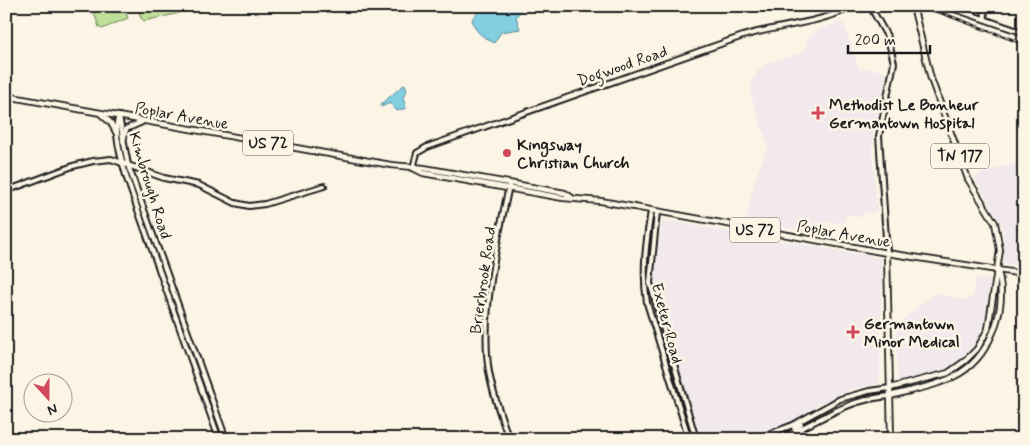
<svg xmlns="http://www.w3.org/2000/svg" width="1030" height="445" font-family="Mynerve,sans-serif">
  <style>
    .built { fill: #f2e9ec }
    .green { fill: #bedf98; stroke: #6d7e5a }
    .water { fill: #82cfe2; stroke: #598793 }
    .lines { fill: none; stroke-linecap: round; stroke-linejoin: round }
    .secondary-casing { stroke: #1c1c1c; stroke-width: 8 }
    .primary-casing { stroke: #1c1c1c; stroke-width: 8 }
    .secondary { stroke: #fcf5e5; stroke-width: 4 }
    .primary { stroke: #fcf5e5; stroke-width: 4.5 }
    .rail-casing { stroke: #1c1c1c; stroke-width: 3 }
    .rail { stroke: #fcf5e5; stroke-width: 1; stroke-dasharray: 4; stroke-linecap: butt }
    .poi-dot { fill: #d1495b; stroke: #fcf5e5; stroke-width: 2 }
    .labels { text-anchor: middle; stroke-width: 5; stroke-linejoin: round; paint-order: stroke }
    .shield { fill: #fcf5e5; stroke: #5f5d58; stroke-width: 1 }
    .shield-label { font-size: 15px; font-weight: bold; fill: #1c1c1c }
    .street-label { font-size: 16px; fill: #1c1c1c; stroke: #fcf5e5 }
    .poi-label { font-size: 16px; font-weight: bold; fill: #1c1c1c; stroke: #fcf5e5; text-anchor: start }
  </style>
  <rect width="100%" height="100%" fill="#fcf5e5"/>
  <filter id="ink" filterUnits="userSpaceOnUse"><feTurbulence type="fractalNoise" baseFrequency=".02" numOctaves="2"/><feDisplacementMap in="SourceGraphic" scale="10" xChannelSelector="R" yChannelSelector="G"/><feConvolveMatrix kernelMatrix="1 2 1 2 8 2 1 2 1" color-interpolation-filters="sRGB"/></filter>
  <g filter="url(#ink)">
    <g class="built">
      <polygon points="840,22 844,24 859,69 871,68 887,73 874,130 872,148 877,209 875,212 864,213 862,217 847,215 844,224 826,221 822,234 746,221 754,182 768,146 751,96 752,81 758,71 769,62 798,54 806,48 808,38 818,30"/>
      <polygon points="1023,161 1024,170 1024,267 1004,264 1004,238 1001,225 974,177 982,173"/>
      <polygon points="662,220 882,258 880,383 851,389 819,404 794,421 743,439 701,439 655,294 654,277"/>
      <polygon points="976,277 990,280 986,317 977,344 963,358 949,368 899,382 897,380 896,325 935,293 965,300 972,298"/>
    </g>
    <g class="green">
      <polygon points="123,6 128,18 102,29 99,27 92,7"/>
      <polygon points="137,6 179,6 180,13 144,21 141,18"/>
      <polygon points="158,262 170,286 208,398"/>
    </g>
    <g class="water">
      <path d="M 480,6 L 524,6 L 516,17 L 520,29 L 501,32 L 494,43 C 482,36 475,33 472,19 L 479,11 Z"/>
      <polygon points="405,84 407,91 403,97 406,108 397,111 390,103 381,107 381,104"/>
    </g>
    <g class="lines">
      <defs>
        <g id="secondary">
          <polyline points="870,6 888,38 894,63 879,136 887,253"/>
          <polyline points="946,6 1024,33"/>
          <polyline points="984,6 985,19"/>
          <polyline points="119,116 128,165 226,439"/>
          <path d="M 119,116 C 112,130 123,165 127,179 L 219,439"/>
          <path d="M 413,168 L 417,153 L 427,147 L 743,36 C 779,25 819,24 854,6"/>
          <polyline points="6,191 73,166 93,161 111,159 164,178 199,185 235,203 249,206 265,204 324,186"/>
          <path d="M 651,211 C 646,242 642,271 647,303 L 689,439"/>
          <polyline points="657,212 650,283 696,439"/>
          <polyline points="794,428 801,424"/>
          <path d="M 509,439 C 501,417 493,395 489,372 C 480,318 497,241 509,186"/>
          <polyline points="756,439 793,425 840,399 869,391 890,388"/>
          <path d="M 777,439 C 820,423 841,400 890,396"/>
        </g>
        <g id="primary">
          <polyline points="6,96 391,165 424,168 565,193 571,197"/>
          <polyline points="101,114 111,123 117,134"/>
          <polyline points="123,141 126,129 142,122"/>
          <polyline points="413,168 423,173 563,198 601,201 887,253 1024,274"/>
          <polyline points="887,253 891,439"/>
          <polyline points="890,388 948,373 965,361 977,349 988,329 1000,250 995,223 968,179 931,79 913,6"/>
          <path d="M 890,396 C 910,390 934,387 953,377 C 990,359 1008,310 998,271"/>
        </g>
      </defs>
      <use href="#secondary" class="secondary-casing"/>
      <use href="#primary" class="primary-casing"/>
      <use href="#secondary" class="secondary"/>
      <use href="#primary" class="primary"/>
      <defs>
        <polyline id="rail" points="923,6 1024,44"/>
      </defs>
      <use href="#rail" class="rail-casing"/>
      <use href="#rail" class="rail"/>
    </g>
  </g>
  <g class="poi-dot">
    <path d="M815.5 105.5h5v5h5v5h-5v5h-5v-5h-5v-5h5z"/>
    <circle cx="507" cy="153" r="5"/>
    <path d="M850.5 324.5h5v5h5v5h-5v5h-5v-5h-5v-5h5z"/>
  </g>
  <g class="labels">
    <g class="shield">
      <rect x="243" y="130.5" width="50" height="25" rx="4"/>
      <rect x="931" y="143.5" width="58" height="25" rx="4"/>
      <rect x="730" y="217.5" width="50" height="25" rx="4"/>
    </g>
    <g class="shield-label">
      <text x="268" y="148">US 72</text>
      <text x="960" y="161">TN 177</text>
      <text x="755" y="235">US 72</text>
    </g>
    <g class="street-label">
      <text transform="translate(622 65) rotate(-19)" y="6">Dogwood Road</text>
      <text transform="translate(182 115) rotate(10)" y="6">Poplar Avenue</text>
      <text transform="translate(151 185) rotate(73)" y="6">Kimbrough Road</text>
      <text transform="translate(844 233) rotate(10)" y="6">Poplar Avenue</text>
      <text transform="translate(482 280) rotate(-82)" y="6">Brierbrook Road</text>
      <text transform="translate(668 323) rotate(75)" y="6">Exeter Road</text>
    </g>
    <g class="poi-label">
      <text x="829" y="110">Methodist Le Bonheur<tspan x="829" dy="18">Germantown Hospital</tspan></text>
      <text x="517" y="150">Kingsway<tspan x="517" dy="18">Christian Church</tspan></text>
      <text x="864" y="329">Germantown<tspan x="864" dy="18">Minor Medical</tspan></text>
    </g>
  </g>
  <rect width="1030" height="445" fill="none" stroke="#fcf5e5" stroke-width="25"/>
  <rect x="12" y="12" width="1005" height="420" fill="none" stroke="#1c1c1c" stroke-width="2" filter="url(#ink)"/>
  <g transform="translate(48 398) rotate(159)"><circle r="24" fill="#fcf5e5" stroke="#a29e95"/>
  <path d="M0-4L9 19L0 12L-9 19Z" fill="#d1495b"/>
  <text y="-8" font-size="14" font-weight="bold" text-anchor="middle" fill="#1c1c1c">N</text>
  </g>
  <path d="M848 45v8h82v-8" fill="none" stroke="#1c1c1c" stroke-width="2.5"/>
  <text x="855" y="45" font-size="15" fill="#1c1c1c" stroke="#fcf5e5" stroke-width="4" paint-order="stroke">200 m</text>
</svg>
